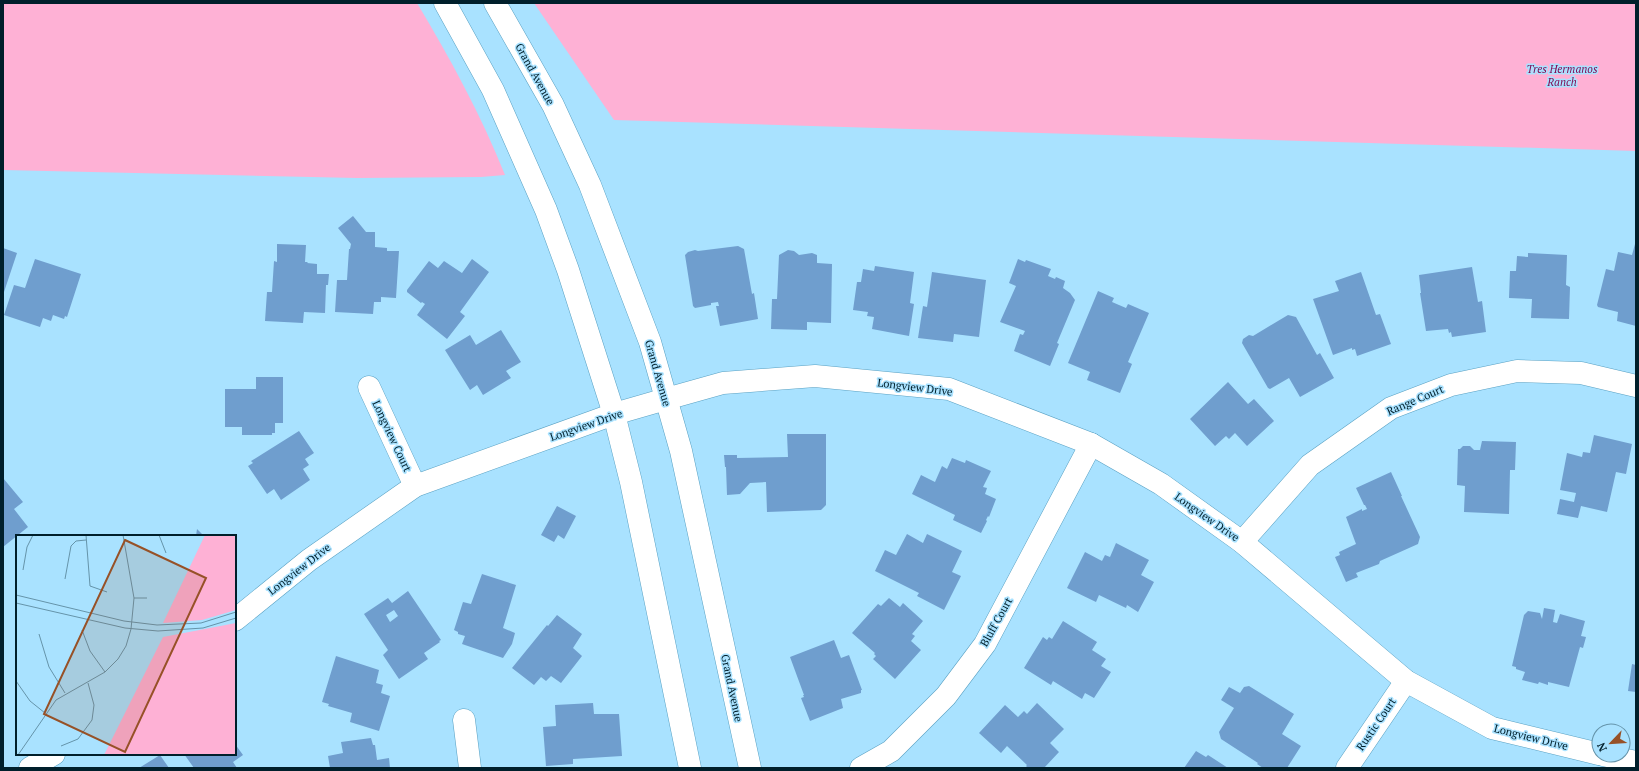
<svg xmlns="http://www.w3.org/2000/svg" width="1639" height="771" font-family="'PT Serif',serif">
  <style>
    .green { fill: #feb1d5 }
    .building { fill: #6f9ece; fill-rule: evenodd }
    .lines { fill: none; stroke-linecap: round; stroke-linejoin: round }
    .street-casing { stroke: #59a1c3; stroke-width: 23 }
    .primary-casing { stroke: #59a1c3; stroke-width: 23 }
    .street { stroke: #fff; stroke-width: 22 }
    .primary { stroke: #fff; stroke-width: 22 }
    .labels { text-anchor: middle; stroke-width: 3; stroke-linejoin: round; paint-order: stroke }
    .park-label { font-size: 11px; font-style: italic; fill: #810d55; stroke: #a9e2ff }
    .street-label { font-size: 11px; fill: #001f2b; stroke: #a9e2ff }
    .inset-road { fill: none; stroke: #6594aa; stroke-width: 1 }
    .view { fill: #975127; fill-opacity: 0.15; stroke: #975127; stroke-width: 2 }
    .inset-edge { fill: none; stroke: #001f2b; stroke-width: 2 }
  </style>
  <rect width="100%" height="100%" fill="#a9e2ff"/>
  <g class="green">
    <path d="M 3,3 L 417,3 C 450,58 481,115 505,175 L 481,177 L 357,178 L 3,170 Z"/>
    <polygon points="534,3 1636,3 1636,151 614,120"/>
  </g>
  <g class="building">
    <polygon points="353,216 366,232 375,232 375,247 387,248 387,251 399,251 396,298 381,297 381,302 374,302 373,314 335,312 337,280 347,280 349,249 350,249 351,244 338,228"/>
    <polygon points="277,244 306,245 305,262 308,262 307,263 317,264 317,274 329,274 328,285 326,285 325,313 304,312 303,323 265,321 267,292 272,292 274,261 277,262"/>
    <polygon points="1635,244 1636,244 1636,326 1617,321 1618,312 1598,307 1597,305 1606,269 1614,271 1618,252 1632,255"/>
    <polygon points="738,246 744,249 752,294 754,293 758,319 720,326 716,306 719,306 718,302 711,303 711,305 695,308 693,306 685,255 688,252 695,250 698,251"/>
    <polygon points="3,248 17,253 3,295"/>
    <polygon points="788,250 794,251 799,255 812,253 817,255 817,263 832,264 831,323 807,322 807,330 771,329 772,299 777,299 779,255"/>
    <polygon points="1528,253 1567,255 1566,285 1570,287 1569,319 1531,318 1532,299 1509,298 1510,271 1516,271 1517,256 1528,257"/>
    <polygon points="35,259 81,274 67,317 65,316 64,319 53,315 51,321 43,318 40,327 4,315 14,285 25,288"/>
    <polygon points="472,259 489,272 460,312 465,316 447,339 417,315 425,304 422,302 421,303 407,292 407,290 429,261 438,268 444,261 462,273"/>
    <polygon points="1018,259 1025,262 1026,260 1051,269 1048,276 1055,279 1056,277 1065,281 1063,288 1070,293 1075,300 1057,343 1059,344 1050,366 1014,351 1020,334 1023,335 1025,331 1000,322 1016,286 1009,283"/>
    <polygon points="875,266 914,272 910,303 914,304 909,336 872,329 874,317 867,316 868,312 853,310 857,282 861,282 863,269 874,271"/>
    <polygon points="1472,267 1478,302 1482,301 1486,332 1452,337 1451,332 1449,333 1448,329 1426,331 1420,293 1421,293 1419,275"/>
    <polygon points="932,272 986,280 979,337 954,334 953,342 918,338 923,306 927,307"/>
    <polygon points="1361,272 1376,315 1380,314 1391,344 1357,356 1355,349 1352,350 1352,348 1333,355 1313,299 1339,291 1335,281"/>
    <polygon points="1098,291 1114,298 1112,302 1126,308 1128,304 1149,313 1128,362 1132,364 1120,393 1087,380 1090,372 1068,363"/>
    <polygon points="1288,315 1296,317 1317,355 1320,353 1334,378 1300,397 1289,378 1270,389 1268,388 1242,343 1243,339 1249,335 1253,336"/>
    <polygon points="501,330 521,362 506,371 511,378 483,395 477,385 470,390 445,350 470,335 476,345"/>
    <polygon points="256,377 283,377 283,423 275,423 275,433 272,433 272,435 242,435 242,427 225,427 225,389 256,389"/>
    <polygon points="1228,382 1248,404 1254,399 1274,421 1247,446 1235,433 1229,439 1226,436 1215,446 1190,419"/>
    <polygon points="299,431 314,453 305,459 309,465 303,469 310,480 281,500 274,489 267,494 248,466 253,463 251,461"/>
    <polygon points="787,434 826,434 826,505 821,510 767,512 766,482 750,483 740,494 727,495 726,467 725,467 724,455 737,455 737,458 788,457"/>
    <polygon points="1594,435 1632,444 1626,474 1616,472 1607,512 1581,506 1578,518 1557,514 1560,499 1574,502 1576,493 1560,490 1567,453 1582,457 1583,452 1590,453"/>
    <polygon points="1482,441 1516,442 1515,470 1510,470 1509,514 1464,512 1465,486 1457,485 1458,449 1460,449 1463,446 1470,446 1474,450 1480,450"/>
    <polygon points="952,458 965,463 966,460 991,471 983,487 987,488 985,494 996,499 989,517 988,516 986,520 987,521 981,533 953,520 955,515 912,494 921,475 935,482 942,466 947,469"/>
    <polygon points="1391,472 1402,496 1401,496 1420,537 1418,544 1380,561 1379,564 1356,573 1358,577 1346,582 1335,557 1340,555 1339,552 1356,544 1346,517 1362,509 1362,511 1367,509 1365,505 1364,505 1356,488"/>
    <polygon points="3,478 23,502 14,509 28,527 3,547"/>
    <polygon points="557,506 576,516 564,539 558,535 554,542 541,535"/>
    <polygon points="197,529 204,536 196,536"/>
    <polygon points="907,534 923,543 927,534 962,551 952,572 961,576 944,610 917,596 919,593 875,571 885,550 896,555"/>
    <polygon points="1116,543 1149,560 1141,575 1154,582 1138,612 1127,605 1126,608 1099,595 1096,602 1067,588 1085,552 1102,561 1105,555 1110,557"/>
    <polygon points="482,574 516,585 503,628 515,633 512,644 503,658 462,644 465,636 458,634 458,632 454,630 463,602 471,604"/>
    <path d="M 408,591 L 441,640 L 439,641 L 440,642 L 424,653 L 428,659 L 399,679 L 383,655 L 388,650 L 364,614 L 388,598 L 392,603 ZM 394,610 L 398,616 L 390,622 L 386,615 Z"/>
    <polygon points="889,598 900,607 903,603 923,621 912,634 915,636 911,641 921,650 895,679 873,659 876,656 874,654 875,653 852,633 878,604 881,606"/>
    <polygon points="1544,608 1555,610 1553,622 1557,623 1560,614 1585,621 1581,636 1586,637 1583,648 1580,647 1569,687 1548,682 1548,685 1539,682 1538,684 1522,680 1525,672 1516,669 1516,667 1512,666 1524,615 1528,611 1540,613 1542,619"/>
    <polygon points="557,615 582,634 573,648 582,656 561,683 551,676 546,681 541,677 534,685 512,668 547,625 548,626"/>
    <polygon points="1063,621 1097,642 1092,650 1106,659 1101,666 1111,672 1094,698 1085,693 1082,699 1053,681 1051,685 1024,668 1043,637 1047,640 1049,637 1052,639"/>
    <polygon points="834,640 841,658 849,655 862,690 861,690 861,693 841,699 843,708 810,721 801,698 804,697 803,695 804,695 790,657"/>
    <polygon points="336,656 379,670 376,683 383,685 381,693 390,696 379,731 350,722 352,713 328,706 329,704 322,702"/>
    <polygon points="1632,664 1636,665 1636,692 1628,691"/>
    <polygon points="1249,686 1294,714 1282,734 1301,746 1287,768 1263,768 1257,764 1258,763 1221,739 1219,732 1234,708 1221,700 1229,687 1240,693 1244,687"/>
    <polygon points="593,703 594,714 619,714 622,756 573,759 573,764 546,766 543,727 556,726 555,705"/>
    <polygon points="1037,703 1064,729 1050,743 1059,752 1044,768 1028,768 1026,766 1027,765 1007,746 1001,753 979,733 1005,705 1018,717 1024,711 1027,714"/>
    <polygon points="371,738 373,745 375,745 377,760 389,758 390,768 330,768 328,756 343,753 341,742"/>
    <polygon points="235,744 243,755 233,762 237,768 194,768 184,754 235,754"/>
    <polygon points="1196,751 1206,757 1208,755 1228,768 1184,768"/>
    <polygon points="160,755 169,768 139,768"/>
  </g>
  <g class="lines">
    <defs>
      <g id="street">
        <polyline points="369,387 415,486"/>
        <polyline points="1242,542 1310,465 1391,408 1451,385 1517,371 1581,373 1636,386"/>
        <polyline points="235,620 309,560 415,486 614,414 666,399 723,383 815,376 949,389 1091,444 1161,484 1242,542 1406,681 1492,728 1599,754"/>
        <polyline points="464,720 470,768"/>
        <polyline points="1603,755 1636,762"/>
        <polyline points="30,768 54,754"/>
        <polyline points="861,768 891,751 946,696 985,644 1091,444"/>
        <polyline points="1347,768 1406,681"/>
      </g>
      <g id="primary">
        <polyline points="445,3 493,90 546,210 568,270 614,414 631,482 690,768"/>
        <polyline points="495,3 553,105 590,185 650,342 681,451 750,768"/>
      </g>
    </defs>
    <use href="#street" class="street-casing"/>
    <use href="#primary" class="primary-casing"/>
    <use href="#street" class="street"/>
    <use href="#primary" class="primary"/>
  </g>
  <g class="labels">
    <g class="park-label">
      <text x="1562" y="73">Tres Hermanos<tspan x="1562" dy="13">Ranch</tspan></text>
    </g>
    <g class="street-label">
      <text transform="translate(535 74) rotate(61)" y="4">Grand Avenue</text>
      <text transform="translate(658 373) rotate(74)" y="4">Grand Avenue</text>
      <text transform="translate(915 387) rotate(7)" y="4">Longview Drive</text>
      <text transform="translate(1415 400) rotate(-23)" y="4">Range Court</text>
      <text transform="translate(586 425) rotate(-19)" y="4">Longview Drive</text>
      <text transform="translate(392 436) rotate(65)" y="4">Longview Court</text>
      <text transform="translate(1207 517) rotate(35)" y="4">Longview Drive</text>
      <text transform="translate(299 569) rotate(-38)" y="4">Longview Drive</text>
      <text transform="translate(996 622) rotate(-61)" y="4">Bluff Court</text>
      <text transform="translate(732 688) rotate(78)" y="4">Grand Avenue</text>
      <text transform="translate(1376 724) rotate(-56)" y="4">Rustic Court</text>
      <text transform="translate(1531 737) rotate(14)" y="4">Longview Drive</text>
    </g>
  </g>
  <g transform="translate(16 535)">
    <rect width="220" height="220" fill="#a9e2ff"/>
    <path d="M 189,0 L 220,0 L 220,75 L 186,85 L 147,88 ZM 220,88 L 220,220 L 88,220 L 147,102 Z" fill="#feb1d5"/>
    <path class="inset-road" d="M 70,0 L 74,51 L 91,57M 143,0 L 150,18M 7,35 L 11,12 L 17,0M 49,44 L 55,11 L 60,6 L 70,5M 0,60 L 108,86 L 141,90 L 185,88 L 220,77M 118,63 L 131,63M 0,68 L 109,93 L 142,96 L 187,93 L 220,83M 66,95 L 74,116 L 89,137M 23,99 L 33,132 L 49,158M 0,146 L 14,166 L 29,178M 45,211 L 62,204 L 76,185 L 78,170 L 72,148M 2,220 L 40,165 L 89,137 L 102,124 L 110,111 L 115,94 L 118,63 L 107,0"/>
    <path class="view" d="M 109,5 L 190,43 L 109,217 L 28,179 Z"/>
    <rect width="220" height="220" class="inset-edge"/>
  </g>
  <rect width="1639" height="771" fill="none" stroke="#001f2b" stroke-width="8"/>
  <g transform="translate(1611 743) rotate(245)"><circle r="19" fill="#a9e2ff" stroke="#6594aa"/>
  <path d="M0-3L7 15L0 10L-7 15Z" fill="#975127"/>
  <text y="-6" font-size="11" font-weight="bold" text-anchor="middle" fill="#001f2b">N</text>
  </g>
</svg>
